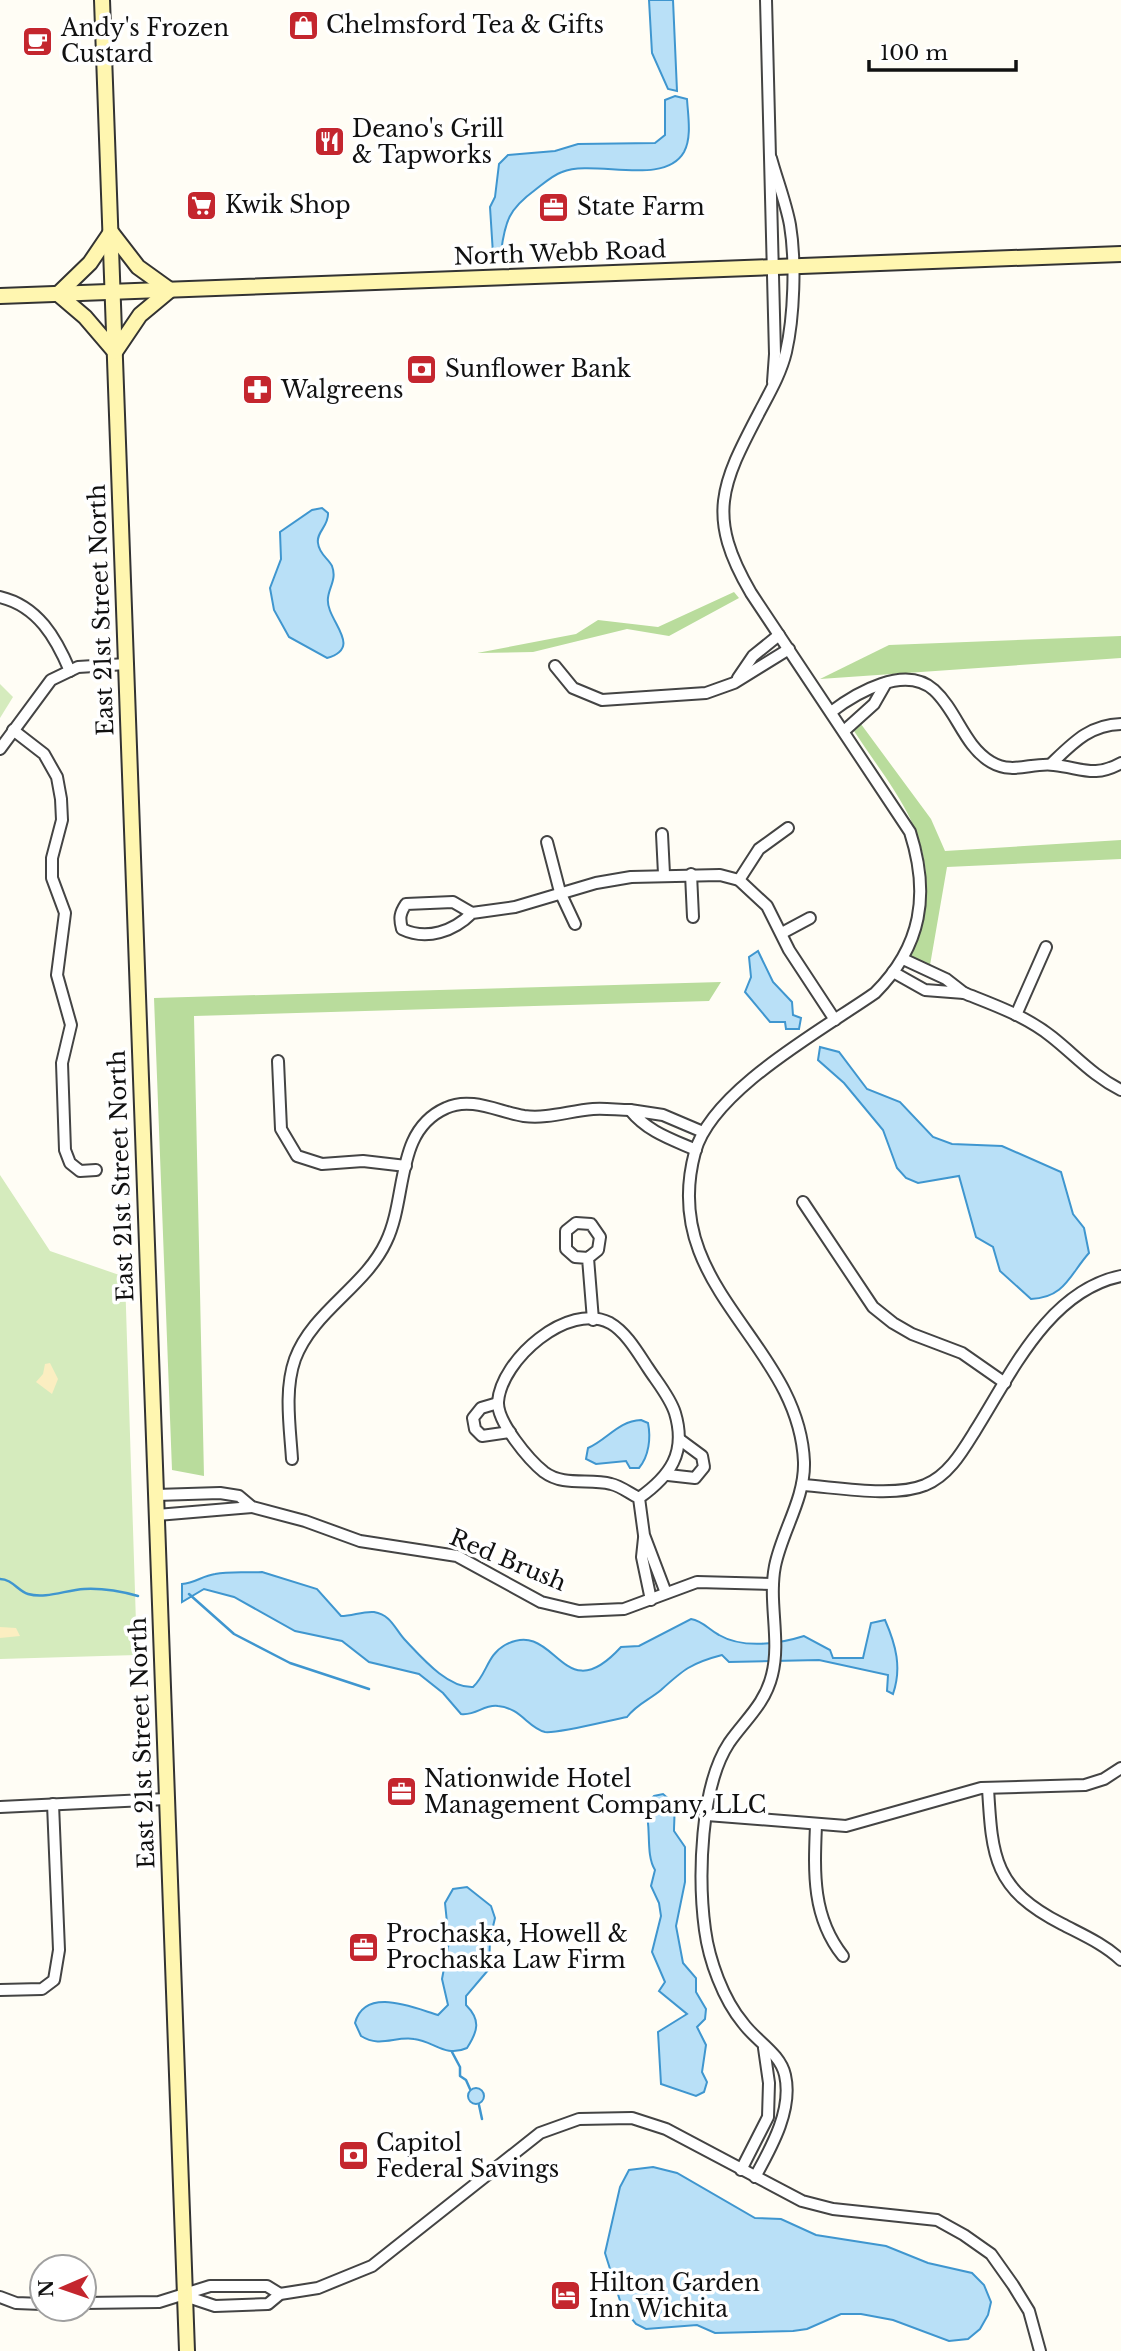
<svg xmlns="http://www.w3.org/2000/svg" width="1121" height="2351" font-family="'Libre Baskerville',serif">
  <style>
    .green { fill: #d5ebbd }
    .forest { fill: #b9dc9c }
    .sand { fill: #fbeec1 }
    .water { fill: #b9e0f7; stroke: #3f96cf; stroke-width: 2 }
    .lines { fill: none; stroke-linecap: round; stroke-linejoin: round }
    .stream { stroke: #3f96cf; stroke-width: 2.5 }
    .minor-casing { stroke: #444; stroke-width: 14 }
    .secondary-casing { stroke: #333; stroke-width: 18 }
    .minor { stroke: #fff; stroke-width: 10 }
    .secondary { stroke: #fff6b0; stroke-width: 14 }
    .labels { text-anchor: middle; stroke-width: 7; stroke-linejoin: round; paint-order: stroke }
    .poi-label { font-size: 23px; fill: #111; stroke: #fff; text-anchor: start }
    .street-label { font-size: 23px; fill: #111; stroke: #fff }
  </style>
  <rect width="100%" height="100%" fill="#fffdf5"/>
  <g class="green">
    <polygon points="0,684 13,697 0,718"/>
    <polygon points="0,1175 50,1251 125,1277 137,1655 0,1659"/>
  </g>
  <g class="forest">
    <polygon points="734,592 739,598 669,636 627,629 533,652 477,653 576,634 598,620 658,627"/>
    <polygon points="1121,636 1121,658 820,679 889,645"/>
    <path d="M 858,720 L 931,819 L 945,851 L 1121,840 L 1121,859 L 947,867 L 929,971 L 903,959 C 920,939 921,932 925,906 C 935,833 891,788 854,731 Z"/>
    <polygon points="721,982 709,1001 194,1016 204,1476 172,1470 154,998"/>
  </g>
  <g class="sand">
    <polygon points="50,1363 58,1379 52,1394 36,1382 43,1374 45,1364"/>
    <polygon points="0,1627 16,1628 20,1636 0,1638"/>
  </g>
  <g class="water">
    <polygon points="649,0 673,0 677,91 668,89 652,53"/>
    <path d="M 675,96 L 687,99 C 688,116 692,137 684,152 C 664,187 594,159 562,172 C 553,175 543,184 535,190 C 509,209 505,221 501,252 L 493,254 L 490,207 L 495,197 L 499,164 L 508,155 L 555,151 L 578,144 L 655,143 L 665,135 L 665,100 Z"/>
    <path d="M 322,508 L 328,513 C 329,526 316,532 318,543 C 319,554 328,558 332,566 C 337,579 329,587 328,598 C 325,620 365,647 327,658 L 289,637 L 274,610 L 270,588 L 281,559 L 280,532 L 312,510 Z"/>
    <polygon points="758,951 773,982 792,1002 793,1015 801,1018 799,1029 786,1029 785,1022 770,1022 745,992 751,977 749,957"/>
    <path d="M 820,1047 L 839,1052 L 867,1089 L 900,1102 L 933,1137 L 952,1144 L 1002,1146 L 1061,1172 L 1073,1214 L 1084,1228 L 1089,1253 C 1070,1274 1065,1298 1031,1299 L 1000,1271 L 993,1247 L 976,1237 L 959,1176 L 918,1183 L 906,1178 L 897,1168 L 883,1130 L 844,1083 L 818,1060 Z"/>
    <path d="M 641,1420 L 648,1423 C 651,1438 649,1456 639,1468 L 630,1468 L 626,1461 L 596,1464 L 586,1459 L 588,1448 C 608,1439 618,1421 641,1420 Z"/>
    <path d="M 262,1572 L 317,1589 L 341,1616 C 352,1616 363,1611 374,1612 C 392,1615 395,1630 406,1641 C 423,1659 448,1688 473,1687 C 487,1674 487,1655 505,1645 C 557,1617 561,1713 621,1647 L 639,1646 L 691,1619 C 703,1621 708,1629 719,1635 C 743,1649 779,1644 804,1636 L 830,1650 L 833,1658 L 863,1658 L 871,1623 L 885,1620 C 896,1645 902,1668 893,1694 L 887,1691 L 888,1675 L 819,1660 L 729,1662 L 722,1655 C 691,1663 683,1670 661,1690 C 649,1700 637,1704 627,1717 C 611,1720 557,1734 545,1732 C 528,1728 521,1708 498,1706 C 484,1704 476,1716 461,1714 L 443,1693 L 419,1674 L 369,1662 L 342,1641 L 295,1631 L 234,1597 L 204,1589 L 182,1602 L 182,1584 C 195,1583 202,1576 215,1574 C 230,1571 246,1573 262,1572 Z"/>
    <path d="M 663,1794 C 678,1806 674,1813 674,1831 L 685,1847 L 685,1882 L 676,1926 L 683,1963 L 696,1978 L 696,1992 L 706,2009 L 705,2019 L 697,2027 L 706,2045 L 702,2072 L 707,2082 L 704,2092 L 696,2096 L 661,2084 L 658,2032 L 687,2014 L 659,1991 L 665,1982 L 652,1952 L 661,1916 L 659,1903 L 651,1886 L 655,1870 C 645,1854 652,1827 645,1806 L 654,1796 Z"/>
    <path d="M 467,1887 L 491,1906 L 495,1918 L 490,1939 L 489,1969 L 466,1996 L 466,2005 C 481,2020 478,2031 467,2048 C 445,2058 434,2041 414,2039 C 395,2036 380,2048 361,2036 L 355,2023 C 365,1986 414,2008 438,2015 L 448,2005 L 442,1979 L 449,1942 L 445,1903 L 453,1889 Z"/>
    <circle cx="476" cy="2096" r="8"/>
    <polygon points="653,2167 677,2173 755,2218 781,2219 816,2235 886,2246 928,2263 972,2273 984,2285 991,2302 988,2315 980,2329 968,2339 949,2341 893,2320 861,2314 841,2314 807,2329 793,2331 715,2333 697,2325 646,2329 636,2324 622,2307 605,2253 620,2187 629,2170"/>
  </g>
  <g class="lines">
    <g class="stream">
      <path d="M 0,1579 C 12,1579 18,1591 28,1594 C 46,1599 66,1590 84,1589 C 102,1588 120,1591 138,1596"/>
      <polyline points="189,1594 234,1634 290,1663 369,1689"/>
      <polyline points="452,2052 460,2067 460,2076 466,2080 470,2089"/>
      <polyline points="479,2105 482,2119"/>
    </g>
    <defs>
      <g id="minor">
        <polyline points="766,0 775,354 773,382"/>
        <path d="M 0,597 C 38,606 56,638 70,671"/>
        <polyline points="555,666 573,688 602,700 706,693 734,683 789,649"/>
        <polyline points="738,678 753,656 779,635"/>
        <path d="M 831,712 C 856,693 905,664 934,690 C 957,711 964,746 991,762 C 1013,775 1031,762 1054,765 C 1082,768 1094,778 1121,763"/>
        <polyline points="13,730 44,754 57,777 61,799 62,820 52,858 52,878 65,913 57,975 71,1025 62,1063 65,1150 70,1163 80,1171 96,1170"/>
        <polyline points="844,731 874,704 886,683"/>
        <polyline points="0,749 51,680 78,667 126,664"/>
        <path d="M 1051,764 C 1073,743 1089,725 1121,724"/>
        <polyline points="662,834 664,874"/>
        <polyline points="547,842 560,892 575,924"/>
        <polyline points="691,874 693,917"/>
        <polyline points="739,880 759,849 788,828"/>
        <path d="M 472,913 C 454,931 427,941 402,929 C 399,918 400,913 406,904 L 453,902 L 472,913 L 515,907 L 596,883 L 631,877 L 720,875 L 739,880 L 767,906 L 789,950 L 835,1020"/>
        <polyline points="782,933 810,918"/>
        <polyline points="893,972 925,990 964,993 946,979 903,959"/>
        <path d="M 964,993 C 994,1005 1026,1016 1052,1037 C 1076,1056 1093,1076 1121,1090"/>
        <polyline points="1016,1015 1046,947"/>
        <polyline points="278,1061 281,1129 297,1156 322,1164 363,1161 406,1166"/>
        <path d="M 696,1150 C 671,1139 648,1132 630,1110 L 663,1115 L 703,1132"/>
        <polyline points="803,1202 873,1307 893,1323 912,1334 962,1353 1005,1383"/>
        <polyline points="588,1258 575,1257 566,1249 566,1231 576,1223 591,1224 600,1237 598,1250 588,1258 593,1320"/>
        <polyline points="498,1403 481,1408 473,1418 475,1429 482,1436 510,1432"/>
        <path d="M 292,1459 C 290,1427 284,1390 295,1359 C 313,1311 365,1287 386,1242 C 408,1197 394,1131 446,1108 C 471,1096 499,1112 524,1116 C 548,1119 569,1111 593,1109 C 605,1108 618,1110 630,1110"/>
        <polyline points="668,1475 695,1478 704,1467 702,1456 679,1439"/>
        <path d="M 802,1485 C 835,1487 894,1498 925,1485 C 948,1476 962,1452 975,1431 C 1011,1374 1048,1291 1121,1276"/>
        <polyline points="156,1495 220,1493 239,1496 252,1507 305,1521 360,1541 457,1556 541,1602 579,1611 624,1609 697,1582 773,1584"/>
        <path d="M 639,1498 C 630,1494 621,1486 611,1484 C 589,1478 564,1487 544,1472 C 529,1460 497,1422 498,1402 C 501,1360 568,1301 610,1323 C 626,1332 638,1353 648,1368 C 657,1382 670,1397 675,1413 C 687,1453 670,1476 639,1498 L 644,1535 L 666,1593"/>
        <polyline points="157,1515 252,1507"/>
        <polyline points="644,1538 642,1557 651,1600"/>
        <path d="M 988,1788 C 992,1858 994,1889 1062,1924 C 1083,1935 1104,1944 1121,1960"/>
        <polyline points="0,1807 166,1799"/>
        <polyline points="707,1815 846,1826 981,1788 1085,1785 1104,1779 1121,1768"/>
        <path d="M 816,1825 C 814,1873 812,1917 843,1956"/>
        <polyline points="0,1990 42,1989 54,1980 59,1950 53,1804"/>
        <polyline points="741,2170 768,2117 769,2083 764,2048"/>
        <path d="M 755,2177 C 771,2148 793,2110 785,2075 C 780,2053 756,2041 743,2023 C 723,1999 709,1960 705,1930 C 698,1878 700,1787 729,1743 C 745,1720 765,1704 772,1675 C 781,1640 768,1602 775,1566 C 782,1531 805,1499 804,1462 C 799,1342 658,1288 695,1152 C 712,1090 822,1030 875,993 C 922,946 930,894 910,832 L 751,593 C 706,516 721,485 760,411 C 770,392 781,373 786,352 C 794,317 796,261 790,225 C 786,203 777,180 771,158"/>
        <polyline points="185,2296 215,2306 268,2304 280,2294 318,2288 372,2266 540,2133 579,2119 632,2118 666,2129 802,2201 833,2209 937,2220 964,2235 991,2254 1013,2285 1029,2311 1040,2351"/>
        <polyline points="0,2297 16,2303 42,2304"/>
        <polyline points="84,2303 159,2302 210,2286 267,2286 280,2294"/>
      </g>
      <g id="secondary">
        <polyline points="102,0 187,2351"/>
        <polygon points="111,232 138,267 170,290 140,315 115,352 85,317 58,294 90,263"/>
        <polyline points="0,296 1121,254"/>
      </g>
    </defs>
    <use href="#minor" class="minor-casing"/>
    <use href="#secondary" class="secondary-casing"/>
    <use href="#minor" class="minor"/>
    <use href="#secondary" class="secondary"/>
  </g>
  <defs>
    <symbol id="shop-square" viewBox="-11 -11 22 22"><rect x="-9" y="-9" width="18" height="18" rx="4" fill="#c4262e" stroke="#fff"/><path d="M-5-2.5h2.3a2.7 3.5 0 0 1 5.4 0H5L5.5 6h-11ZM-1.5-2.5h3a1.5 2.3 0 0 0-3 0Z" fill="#fff"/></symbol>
    <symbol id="cafe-square" viewBox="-11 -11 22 22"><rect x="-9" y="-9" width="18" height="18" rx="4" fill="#c4262e" stroke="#fff"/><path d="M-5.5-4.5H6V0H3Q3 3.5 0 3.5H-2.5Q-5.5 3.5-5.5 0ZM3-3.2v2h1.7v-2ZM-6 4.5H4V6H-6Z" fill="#fff"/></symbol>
    <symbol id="restaurant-square" viewBox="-11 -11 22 22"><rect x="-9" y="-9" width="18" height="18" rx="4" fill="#c4262e" stroke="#fff"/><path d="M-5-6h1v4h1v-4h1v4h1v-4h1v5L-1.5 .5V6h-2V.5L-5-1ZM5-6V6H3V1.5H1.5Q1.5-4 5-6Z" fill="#fff"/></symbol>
    <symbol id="supermarket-square" viewBox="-11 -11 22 22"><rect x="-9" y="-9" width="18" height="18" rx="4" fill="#c4262e" stroke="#fff"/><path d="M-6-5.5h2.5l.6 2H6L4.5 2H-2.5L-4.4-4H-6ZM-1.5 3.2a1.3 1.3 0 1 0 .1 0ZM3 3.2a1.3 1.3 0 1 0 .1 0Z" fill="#fff"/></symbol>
    <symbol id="office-square" viewBox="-11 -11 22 22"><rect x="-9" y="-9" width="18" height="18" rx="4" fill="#c4262e" stroke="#fff"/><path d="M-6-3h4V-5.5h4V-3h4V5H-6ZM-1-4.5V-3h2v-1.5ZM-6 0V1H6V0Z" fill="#fff"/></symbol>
    <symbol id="bank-square" viewBox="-11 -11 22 22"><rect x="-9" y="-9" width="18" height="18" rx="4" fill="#c4262e" stroke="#fff"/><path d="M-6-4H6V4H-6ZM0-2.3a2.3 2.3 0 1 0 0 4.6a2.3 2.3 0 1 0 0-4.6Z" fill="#fff"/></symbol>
    <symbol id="pharmacy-square" viewBox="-11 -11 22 22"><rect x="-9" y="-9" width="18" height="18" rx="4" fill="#c4262e" stroke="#fff"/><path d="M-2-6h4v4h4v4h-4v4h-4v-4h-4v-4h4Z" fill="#fff"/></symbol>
    <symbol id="hotel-square" viewBox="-11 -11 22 22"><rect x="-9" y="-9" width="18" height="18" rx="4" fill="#c4262e" stroke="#fff"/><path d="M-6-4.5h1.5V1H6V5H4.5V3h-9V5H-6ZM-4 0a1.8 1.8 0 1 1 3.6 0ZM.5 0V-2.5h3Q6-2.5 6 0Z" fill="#fff"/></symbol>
  </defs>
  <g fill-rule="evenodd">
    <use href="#shop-square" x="286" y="8" width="35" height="35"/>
    <use href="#cafe-square" x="20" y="24" width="35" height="35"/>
    <use href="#restaurant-square" x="312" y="124" width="35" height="35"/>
    <use href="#supermarket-square" x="184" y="188" width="35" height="35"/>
    <use href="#office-square" x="536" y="190" width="35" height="35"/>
    <use href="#bank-square" x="404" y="352" width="35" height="35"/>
    <use href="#pharmacy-square" x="240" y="372" width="35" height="35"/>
    <use href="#office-square" x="384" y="1774" width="35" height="35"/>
    <use href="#office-square" x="346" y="1930" width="35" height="35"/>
    <use href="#bank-square" x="336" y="2138" width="35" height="35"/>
    <use href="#hotel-square" x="548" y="2278" width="35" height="35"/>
  </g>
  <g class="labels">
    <g class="poi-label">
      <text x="326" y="33">Chelmsford Tea &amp; Gifts</text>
      <text x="61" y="36">Andy's Frozen<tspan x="61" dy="26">Custard</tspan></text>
      <text x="352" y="137">Deano's Grill<tspan x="352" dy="26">&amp; Tapworks</tspan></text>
      <text x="225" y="213">Kwik Shop</text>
      <text x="577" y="215">State Farm</text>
      <text x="445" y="377">Sunflower Bank</text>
      <text x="281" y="398">Walgreens</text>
      <text x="424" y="1787">Nationwide Hotel<tspan x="424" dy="26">Management Company, LLC</tspan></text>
      <text x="386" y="1942">Prochaska, Howell &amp;<tspan x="386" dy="26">Prochaska Law Firm</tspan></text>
      <text x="376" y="2151">Capitol<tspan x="376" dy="26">Federal Savings</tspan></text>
      <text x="589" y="2291">Hilton Garden<tspan x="589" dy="26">Inn Wichita</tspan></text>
    </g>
    <g class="street-label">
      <text transform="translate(560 253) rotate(-2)" y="8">North Webb Road</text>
      <text transform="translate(101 610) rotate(-92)" y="8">East 21st Street North</text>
      <text transform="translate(121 1176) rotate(-92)" y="8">East 21st Street North</text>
      <text transform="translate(508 1560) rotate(23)" y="8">Red Brush</text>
      <text transform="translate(142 1743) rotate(-92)" y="8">East 21st Street North</text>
    </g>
  </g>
  <g transform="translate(63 2288) rotate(268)"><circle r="33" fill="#ffffff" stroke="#a0a0a0" stroke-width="2"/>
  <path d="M0-5L12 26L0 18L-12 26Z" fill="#c4262e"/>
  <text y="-10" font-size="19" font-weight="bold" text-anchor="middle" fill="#111111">N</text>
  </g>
  <path d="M869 60v10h147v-10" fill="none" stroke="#111111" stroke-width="3.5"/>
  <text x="880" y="60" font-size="21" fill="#111111" stroke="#ffffff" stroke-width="5" paint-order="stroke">100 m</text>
</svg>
